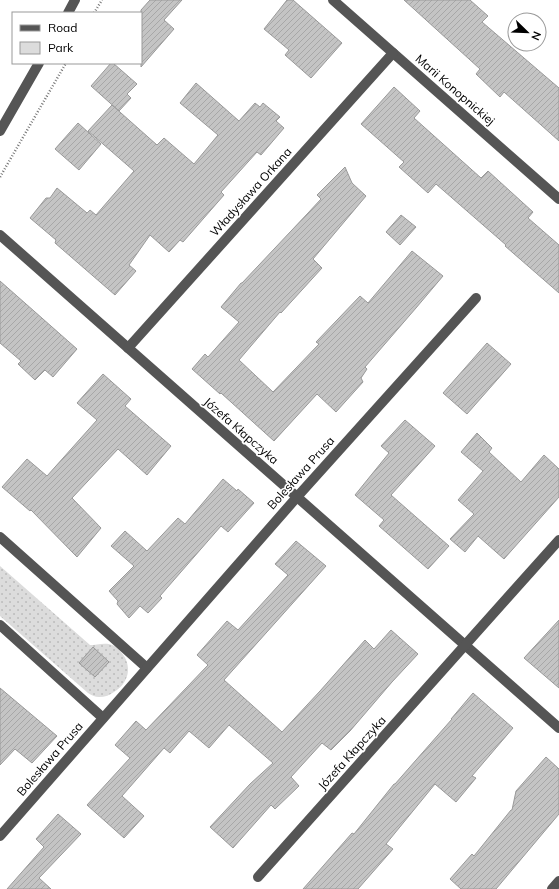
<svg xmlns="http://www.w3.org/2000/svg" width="559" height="889" font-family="Mulish,sans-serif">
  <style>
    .green { fill: url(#green-dots) }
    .building { fill: url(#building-hatch); stroke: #999 }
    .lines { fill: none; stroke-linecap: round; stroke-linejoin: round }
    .path { stroke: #777; stroke-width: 2.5; stroke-dasharray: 1 2; stroke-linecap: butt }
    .minor { stroke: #555; stroke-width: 10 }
    .labels { text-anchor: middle; stroke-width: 3.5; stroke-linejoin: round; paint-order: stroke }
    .street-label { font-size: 12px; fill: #000; stroke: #fff }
  </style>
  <defs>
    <pattern id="green-dots" width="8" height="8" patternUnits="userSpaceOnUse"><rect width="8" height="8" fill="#dcdcdc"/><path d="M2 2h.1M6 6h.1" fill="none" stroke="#bbb" stroke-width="1.8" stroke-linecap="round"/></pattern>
    <pattern id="building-hatch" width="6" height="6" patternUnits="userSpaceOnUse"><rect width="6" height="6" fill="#c4c4c4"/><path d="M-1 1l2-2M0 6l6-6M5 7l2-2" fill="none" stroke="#a7a7a7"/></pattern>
  </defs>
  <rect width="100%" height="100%" fill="#fff"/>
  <path class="green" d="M 0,566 L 90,645 C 96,645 106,642 112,645 C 115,646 119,649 121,652 C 133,666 129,683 114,692 C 110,695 105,697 99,697 C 95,697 91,695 88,693 L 0,616 Z"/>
  <g class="building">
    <polygon points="150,0 182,0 164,20 174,29 141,67 141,10"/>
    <polygon points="287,0 293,0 342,43 311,78 285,55 289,50 264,29"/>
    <polygon points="404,0 470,0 488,16 482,22 559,88 559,141 504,92 500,97 476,74 480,69"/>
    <polygon points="111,63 113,63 137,84 127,94 131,98 119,111 91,86"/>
    <polygon points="196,83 239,121 255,103 260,107 263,103 280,117 276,121 284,128 261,155 257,152 221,192 224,195 183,242 180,240 169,252 150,235 129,265 136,271 115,295 55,243 56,240 30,218 46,198 50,198 57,188 87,213 90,210 96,215 134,171 88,131 112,105 157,145 164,138 194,164 218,135 180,103"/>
    <polygon points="394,87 420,111 414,118 481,178 488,171 533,212 528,218 559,245 559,293 505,246 506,245 436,184 428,193 399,167 404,162 361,124"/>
    <polygon points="78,123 101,144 79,170 55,149"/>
    <polygon points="345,167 352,183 366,196 313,259 322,268 281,313 280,312 239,360 273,392 319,344 316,342 360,296 368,303 412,251 443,276 416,308 365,367 367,369 361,378 363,382 336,412 317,394 274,441 221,393 220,394 192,369 205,354 208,357 239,322 221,307 241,283 242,283 308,213 321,199 317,195"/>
    <polygon points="401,215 416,227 400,245 386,232"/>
    <polygon points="0,281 77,349 53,377 45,370 35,380 18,364 21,361 0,343"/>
    <polygon points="487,343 511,364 467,414 443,393"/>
    <polygon points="103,374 131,399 125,406 171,446 147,475 118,449 72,498 101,528 77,557 31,510 30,511 2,487 27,459 47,476 97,420 77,403"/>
    <polygon points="405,420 435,446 391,495 449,546 428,569 379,526 384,520 355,495 389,453 381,446"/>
    <polygon points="477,433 492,448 489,452 521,482 544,455 559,469 559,497 504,559 478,536 465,552 450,539 474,514 458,500 483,471 461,452"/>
    <polygon points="223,479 237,491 238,489 254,503 228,532 221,526 160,596 162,598 148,613 140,606 129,618 117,604 118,601 109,591 134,566 111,546 125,531 147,551 178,518 185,524"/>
    <polygon points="296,541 326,566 224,680 282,732 320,691 365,640 374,649 391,630 418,654 392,682 350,731 331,750 322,743 291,777 299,786 275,809 271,805 233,848 210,827 250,784 273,763 229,725 209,748 189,731 170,753 164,748 122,796 144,816 124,838 87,805 130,758 115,745 136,721 146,730 208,665 197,655 227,621 238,630 288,575 275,564"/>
    <polygon points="559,620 559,688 524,658"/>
    <polygon points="93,647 109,662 95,677 79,663"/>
    <polygon points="0,688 57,736 32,763 15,749 0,765"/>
    <polygon points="473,693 513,728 472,776 476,778 456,802 435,784 386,844 393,849 358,889 303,889 352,833 354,834 394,784 395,784 452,719 451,719"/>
    <polygon points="546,757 559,769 559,814 496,889 461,889 450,879 472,854 474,856 511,810 512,810 516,791"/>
    <polygon points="58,814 81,834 39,878 51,889 7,889 44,847 36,839"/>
  </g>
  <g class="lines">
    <g class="path">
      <polyline points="94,13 102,0"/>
      <polyline points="0,177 66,63"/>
    </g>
    <g class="minor">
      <polyline points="333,0 559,199"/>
      <polyline points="68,13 75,0"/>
      <polyline points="0,131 39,63"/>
      <polyline points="0,235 559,728"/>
      <polyline points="128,348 393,53"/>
      <polyline points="0,537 147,668"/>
      <polyline points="0,625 103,718"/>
      <polyline points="0,836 297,497 476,298"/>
      <polyline points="258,877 559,540"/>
      <polyline points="552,889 559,881"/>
    </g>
  </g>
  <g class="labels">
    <g class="street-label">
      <text transform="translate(455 90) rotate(41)" y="4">Marii Konopnickiej</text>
      <text transform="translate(251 192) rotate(-48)" y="4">Władysława Orkana</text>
      <text transform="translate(241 431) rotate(41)" y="4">Józefa Kłapczyka</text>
      <text transform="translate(301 473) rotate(-48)" y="4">Bolesława Prusa</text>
      <text transform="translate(352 753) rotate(-48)" y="4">Józefa Kłapczyka</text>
      <text transform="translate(50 759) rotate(-49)" y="4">Bolesława Prusa</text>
    </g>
  </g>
  <rect x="12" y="12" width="130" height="52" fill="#ffffff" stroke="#999999"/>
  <rect x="20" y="25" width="20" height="6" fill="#555555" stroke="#999999"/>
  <text x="48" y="32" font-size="12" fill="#000000">Road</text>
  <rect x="20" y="42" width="20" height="12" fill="#dcdcdc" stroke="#999999"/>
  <text x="48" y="52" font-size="12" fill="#000000">Park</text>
  <g transform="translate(527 32) rotate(113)"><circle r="19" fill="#ffffff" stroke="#999999"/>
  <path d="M0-3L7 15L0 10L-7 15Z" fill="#000000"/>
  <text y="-6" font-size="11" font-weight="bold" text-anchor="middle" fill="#000000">N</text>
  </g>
</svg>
